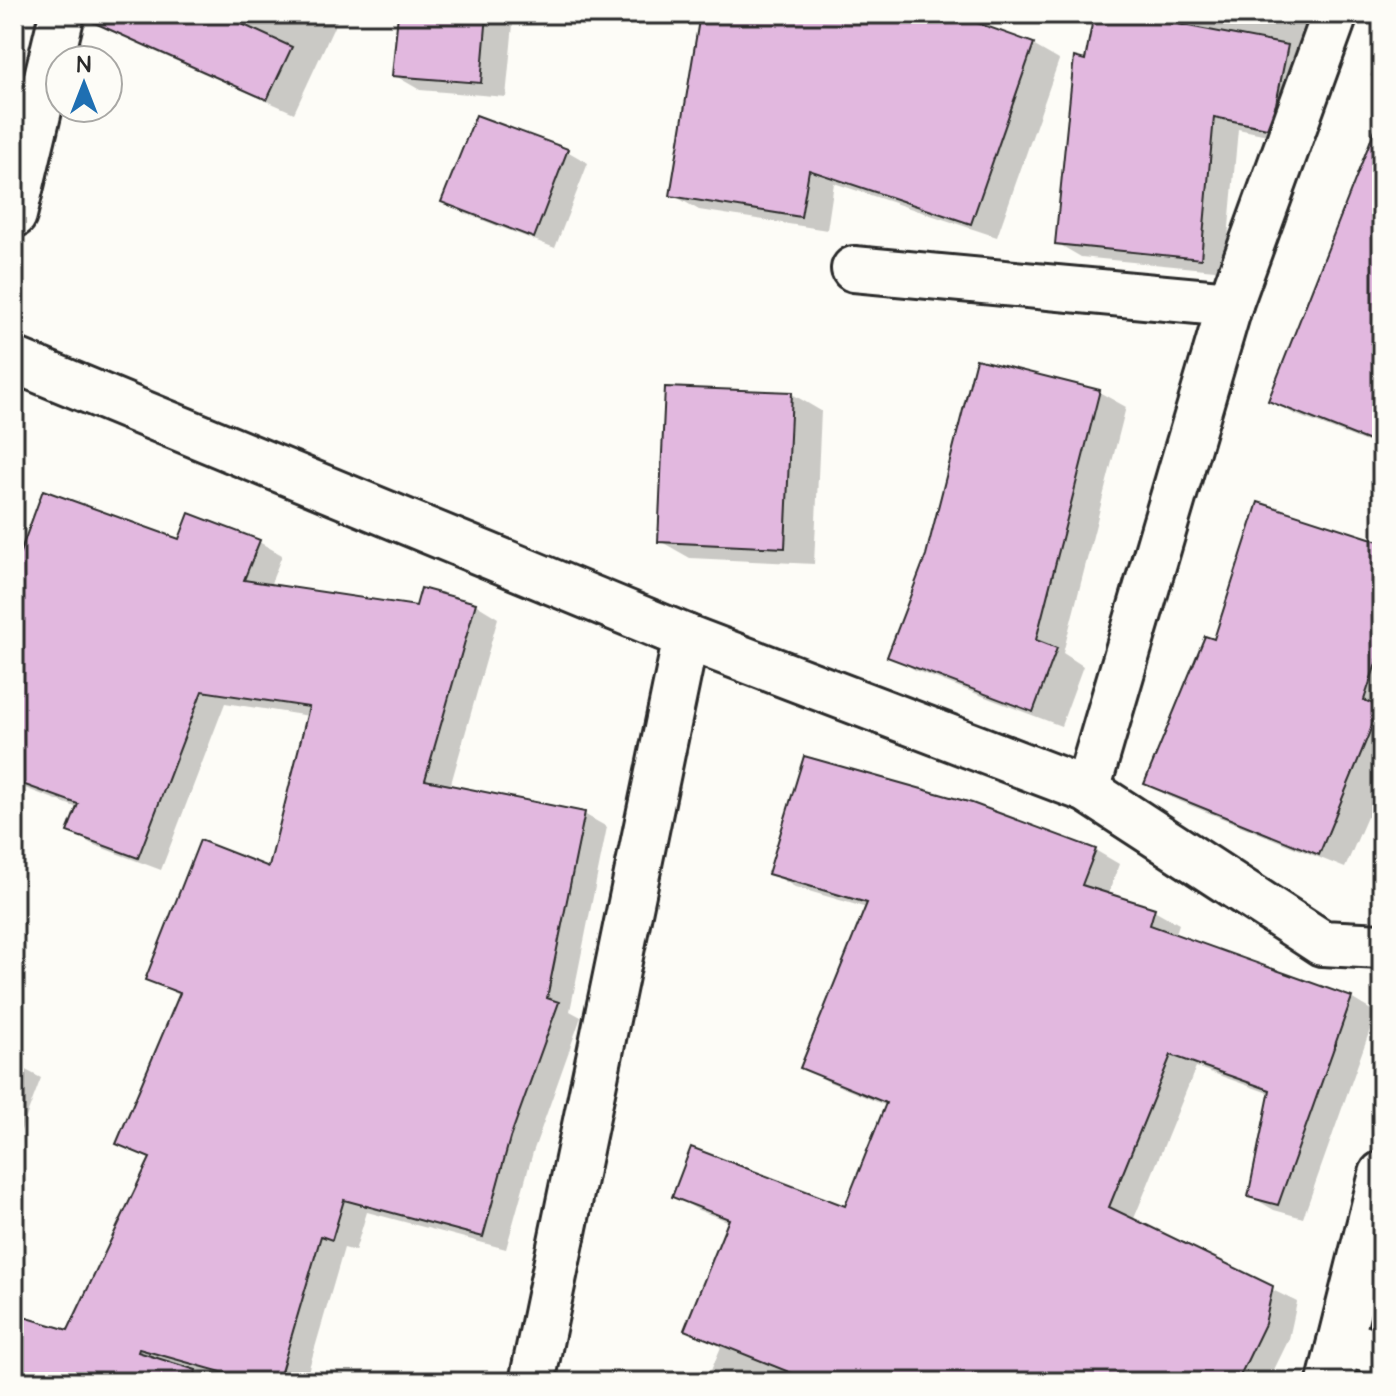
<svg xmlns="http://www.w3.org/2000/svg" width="1396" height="1396" font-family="'Architects Daughter',sans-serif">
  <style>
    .shadow { fill: #0003 }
    .building { fill: #e2b8df; stroke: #2b2b2b; stroke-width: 2 }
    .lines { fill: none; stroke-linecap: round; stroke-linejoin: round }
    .street-casing { stroke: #2b2b2b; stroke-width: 50 }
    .street { stroke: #fdfcf7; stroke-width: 44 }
  </style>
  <rect width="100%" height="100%" fill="#fdfcf7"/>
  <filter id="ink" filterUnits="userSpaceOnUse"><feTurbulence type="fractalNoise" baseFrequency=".0125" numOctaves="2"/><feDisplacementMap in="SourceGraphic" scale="16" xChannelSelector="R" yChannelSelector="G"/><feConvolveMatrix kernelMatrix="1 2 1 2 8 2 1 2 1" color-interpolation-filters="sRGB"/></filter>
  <g filter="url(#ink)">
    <g class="shadow">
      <polygon points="138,14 340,14 294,113 154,51 128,36"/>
      <polygon points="374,14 514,14 506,97 420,90 394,75 399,17"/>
      <polygon points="695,14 946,14 1033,45 1059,60 997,237 834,183 827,230 699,210 673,195 702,16"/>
      <polygon points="1096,14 1307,14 1306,58 1292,140 1238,129 1225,271 1081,257 1057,243 1095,66"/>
      <polygon points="1382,43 1382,83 1370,76"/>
      <polygon points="1382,116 1382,448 1294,414 1270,400"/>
      <polygon points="477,117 567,151 588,163 555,248 464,213 444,201"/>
      <polygon points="1099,392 1126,407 1063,653 1083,666 1061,726 917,671 890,656"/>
      <polygon points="792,394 821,411 814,564 690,558 660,541"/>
      <polygon points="180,541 259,542 282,555 270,586 418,608 475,604 498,618 450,787 584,814 607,827 570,1011 581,1017 533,1152 506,1249 367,1212 355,1251 344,1248 305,1382 238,1382 162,1361 155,1382 14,1382 14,1316 69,1333 151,1160 118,1143 181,996 148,979 270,870 309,716 225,703 161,870 92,844 69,831 78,808 14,784 14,574"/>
      <polygon points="1382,544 1382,819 1367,817 1345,868 1172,798 1146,783 1215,642"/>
      <polygon points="1095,850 1119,864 1108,895 1154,910 1179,924 1175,936 1351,998 1376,1013 1303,1218 1274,1210 1250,1196 1271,1094 1196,1067 1133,1221 1297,1302 1289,1339 1268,1382 706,1382 721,1347 687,1329 730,1222 698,1210 674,1196 846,1208 887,1106 827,1081 803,1067 867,908 795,887 771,873"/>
      <polygon points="14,1064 41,1078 14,1149"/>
    </g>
    <g class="building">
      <polygon points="86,14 220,14 292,47 267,100 86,19"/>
      <polygon points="398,14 487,14 481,83 392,76"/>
      <polygon points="700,14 952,14 1034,43 971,224 809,170 801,217 670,196"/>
      <polygon points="1094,14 1125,14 1288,45 1276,104 1267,128 1214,117 1201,259 1055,244 1074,57 1085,60"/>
      <polygon points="476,115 568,149 534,238 441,202"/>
      <polygon points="1379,119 1382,120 1382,446 1268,401"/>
      <polygon points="976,359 1100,390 1036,640 1057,648 1033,712 887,657 926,555"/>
      <polygon points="665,387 792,392 785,548 658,542"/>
      <polygon points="43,490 179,539 189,513 260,540 244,580 416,606 421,588 476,603 425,780 585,812 547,998 559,1002 510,1138 483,1237 344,1200 332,1240 321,1236 278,1382 257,1382 139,1349 138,1352 196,1370 194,1382 14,1382 14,1314 68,1330 150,1158 116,1144 180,993 145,980 200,840 269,867 309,707 202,691 138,858 67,832 78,804 14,781 14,569"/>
      <polygon points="1258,502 1382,542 1382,645 1364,700 1380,707 1319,855 1144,784 1205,636 1214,639"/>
      <polygon points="804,756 972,803 1096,849 1082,885 1155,908 1150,925 1352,997 1278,1205 1248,1197 1270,1090 1171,1055 1109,1207 1273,1286 1265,1324 1237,1382 814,1382 684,1330 729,1219 672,1197 691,1147 845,1206 886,1103 800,1068 867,903 768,874"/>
    </g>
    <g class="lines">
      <defs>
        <g id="street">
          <polyline points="14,215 62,14"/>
          <polyline points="854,269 1230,304"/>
          <polyline points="14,360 686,637 1087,790 1322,943 1382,946"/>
          <polyline points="1087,790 1230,304 1335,14"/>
          <polyline points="1340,1342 1382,1354"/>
          <polyline points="532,1382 686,637"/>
          <polyline points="1330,1382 1382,1174"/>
        </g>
      </defs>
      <use href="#street" class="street-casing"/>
      <use href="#street" class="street"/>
    </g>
  </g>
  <rect width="1396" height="1396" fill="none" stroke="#fdfcf7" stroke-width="48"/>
  <rect x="24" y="24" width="1348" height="1348" fill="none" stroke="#2b2b2b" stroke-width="3" filter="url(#ink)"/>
  <g transform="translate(84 84)"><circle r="38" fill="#fdfcf7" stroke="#a9a8a5" stroke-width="2"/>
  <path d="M0-6L14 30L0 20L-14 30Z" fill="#1f6fb2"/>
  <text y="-12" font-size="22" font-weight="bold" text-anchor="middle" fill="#2b2b2b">N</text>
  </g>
</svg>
